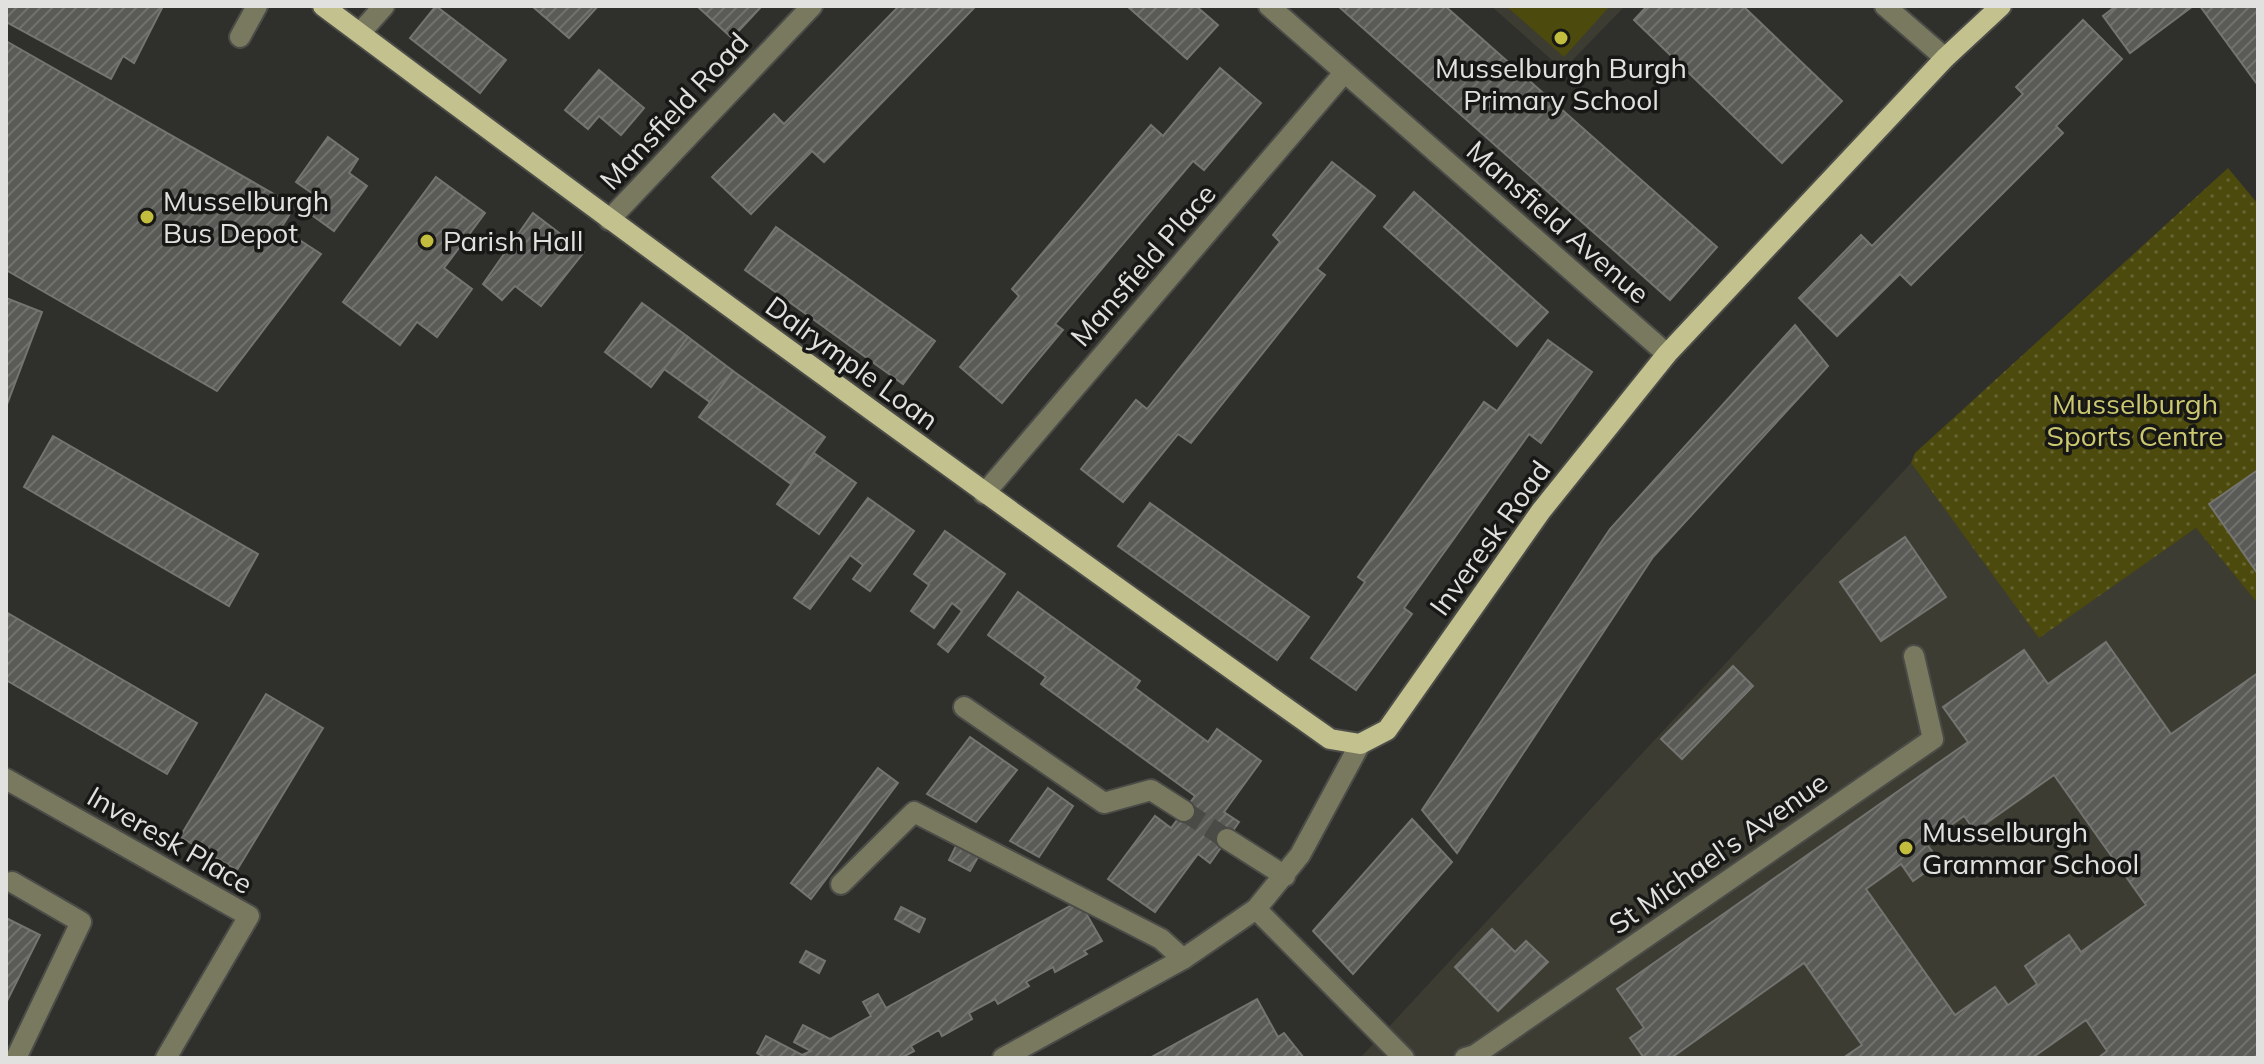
<svg xmlns="http://www.w3.org/2000/svg" width="2264" height="1064" font-family="Mulish,sans-serif">
  <style>
    .built { fill: #3c3c33 }
    .grass { fill: #4d4a0d }
    .park { fill: url(#park-dots) }
    .building { fill: url(#building-hatch); stroke: #747470; stroke-width: 2; fill-rule: evenodd }
    .lines { fill: none; stroke-linecap: round; stroke-linejoin: round }
    .minor-tunnel { stroke: #4a4a46; stroke-width: 20; stroke-dasharray: 20 10; stroke-linecap: butt }
    .minor-casing { stroke: #4b4b48; stroke-width: 24 }
    .major-casing { stroke: #4b4b48; stroke-width: 24 }
    .minor { stroke: #797960; stroke-width: 20 }
    .major { stroke: #c3c28f; stroke-width: 20 }
    .poi-dot { fill: #c2bd3f; stroke: #171715; stroke-width: 3 }
    .labels { text-anchor: middle; stroke-width: 7; stroke-linejoin: round; paint-order: stroke }
    .poi-label { font-size: 28px; fill: #e1e1df; stroke: #171715; text-anchor: start }
    .street-label { font-size: 28px; fill: #e1e1df; stroke: #171715 }
    .park-label { font-size: 28px; fill: #cbc870; stroke: #171715 }
  </style>
  <defs>
    <pattern id="park-dots" width="8" height="8" patternUnits="userSpaceOnUse" patternTransform="scale(2)"><rect width="8" height="8" fill="#4d4a0d"/><path d="M2 2h.1M6 6h.1" fill="none" stroke="#666430" stroke-width="1.8" stroke-linecap="round"/></pattern>
    <pattern id="building-hatch" width="6" height="6" patternUnits="userSpaceOnUse" patternTransform="scale(2)"><rect width="6" height="6" fill="#5a5a56"/><path d="M-1 1l2-2M0 6l6-6M5 7l2-2" fill="none" stroke="#71716e"/></pattern>
  </defs>
  <rect width="100%" height="100%" fill="#2f2f2b"/>
  <g class="built">
    <polygon points="1491,6 1625,6 1563,70"/>
    <polygon points="1911,463 2039,637 2196,528 2258,604 2258,1058 1360,1058"/>
  </g>
  <polygon class="grass" points="1506,6 1610,6 1564,57"/>
  <polygon class="park" points="2228,168 2258,204 2258,604 2196,528 2039,638 1911,463 1915,453"/>
  <g class="building">
    <polygon points="6,6 163,6 134,63 123,56 111,79 6,22"/>
    <polygon points="436,6 506,60 480,93 410,38"/>
    <polygon points="532,6 598,6 569,38"/>
    <polygon points="697,6 762,6 732,38"/>
    <polygon points="899,6 974,8 824,162 812,151 751,214 712,177 774,114 784,124"/>
    <polygon points="1127,6 1196,6 1218,25 1187,59"/>
    <polygon points="1338,6 1445,6 1717,247 1670,300"/>
    <polygon points="1647,6 1743,6 1842,101 1782,163 1634,20"/>
    <polygon points="2116,6 2193,6 2130,53 2103,16"/>
    <polygon points="2200,6 2258,6 2258,83 2257,84"/>
    <polygon points="2083,20 2122,59 2056,126 2063,133 1911,285 1900,274 1837,336 1799,298 1861,235 1872,246 2023,94 2016,87"/>
    <polygon points="6,41 295,206 281,228 321,254 217,391 6,270"/>
    <polygon points="1220,68 1261,103 1204,170 1193,161 1055,324 1063,330 1002,403 960,367 1019,296 1012,289 1151,125 1163,136"/>
    <polygon points="599,70 644,108 621,135 599,116 588,129 565,110"/>
    <polygon points="328,137 358,159 349,173 367,186 334,231 309,213 319,198 296,182"/>
    <polygon points="1332,162 1375,196 1317,269 1325,275 1191,443 1178,434 1123,502 1081,469 1136,400 1147,409 1280,242 1273,235"/>
    <polygon points="436,177 485,213 444,268 472,289 437,337 417,322 400,345 343,302"/>
    <polygon points="1414,192 1548,312 1517,346 1384,227"/>
    <polygon points="533,213 584,252 541,306 515,286 502,300 483,284"/>
    <polygon points="776,227 935,341 903,384 745,270"/>
    <polygon points="6,298 42,312 6,407"/>
    <polygon points="642,303 688,337 651,387 605,352"/>
    <polygon points="1795,325 1828,366 1653,557 1457,853 1422,810 1610,529"/>
    <polygon points="688,337 733,371 710,402 664,369"/>
    <polygon points="1548,340 1592,372 1541,443 1529,434 1404,608 1412,614 1356,690 1311,658 1365,582 1358,577 1484,402 1497,411"/>
    <polygon points="733,371 825,437 791,484 699,417"/>
    <polygon points="53,436 258,554 229,606 24,487"/>
    <polygon points="814,453 856,483 819,534 777,504"/>
    <polygon points="2258,470 2258,574 2209,504"/>
    <polygon points="868,498 914,531 870,591 853,579 863,565 850,555 810,609 794,598"/>
    <polygon points="1150,503 1309,617 1277,660 1118,546"/>
    <polygon points="945,531 1005,574 948,652 938,644 962,611 952,603 934,628 911,611 929,585 914,574"/>
    <polygon points="1905,537 1946,597 1881,641 1840,582"/>
    <polygon points="1018,592 1140,681 1135,688 1208,742 1217,729 1261,761 1224,812 1239,822 1210,863 1198,854 1155,912 1108,879 1155,816 1171,828 1195,796 1041,684 1046,677 988,635"/>
    <polygon points="6,612 197,723 167,774 6,680"/>
    <path d="M 2106,642 L 2171,734 L 2258,673 L 2258,1058 L 2098,1058 L 2107,1051 L 2086,1020 L 2032,1058 L 1843,1058 L 1862,1045 L 1804,963 L 1671,1058 L 1644,1058 L 1630,1038 L 1644,1028 L 1617,989 L 1968,742 L 1943,707 L 2024,650 L 2048,684 ZM 2054,775 L 2146,905 L 2081,952 L 2069,935 L 2025,966 L 2037,984 L 2008,1005 L 1995,987 L 1955,1015 L 1866,889 L 1901,864 L 1913,881 L 1940,862 L 1926,843 L 1964,816 L 1975,831 Z"/>
    <polygon points="1733,666 1753,686 1682,759 1661,739"/>
    <polygon points="266,694 323,728 237,870 180,837"/>
    <polygon points="970,737 1017,770 976,822 927,794"/>
    <polygon points="878,768 898,783 811,899 791,883"/>
    <polygon points="1048,788 1073,806 1039,857 1010,841"/>
    <polygon points="1412,819 1452,862 1353,974 1313,931"/>
    <polygon points="956,846 978,857 970,871 949,860"/>
    <polygon points="1079,901 1102,941 1084,951 1087,954 1055,972 1053,967 1026,982 1029,986 998,1004 995,999 969,1013 972,1019 942,1036 939,1030 911,1046 914,1051 901,1058 766,1058 757,1053 766,1036 802,1055 811,1051 794,1042 803,1025 830,1039 871,1016 863,1002 878,994 886,1008"/>
    <polygon points="901,907 925,919 919,932 895,919"/>
    <polygon points="6,918 40,935 6,1003"/>
    <polygon points="1492,929 1515,952 1526,941 1548,962 1498,1011 1455,967"/>
    <polygon points="806,951 825,961 819,973 800,962"/>
    <polygon points="1257,999 1278,1037 1284,1033 1304,1058 1263,1058 1261,1055 1256,1058 1150,1058"/>
  </g>
  <g class="lines">
    <polyline class="minor-tunnel" points="1184,811 1227,839"/>
    <defs>
      <g id="minor">
        <polyline points="1269,6 1667,354"/>
        <polyline points="1885,6 1945,58"/>
        <polyline points="360,33 384,6"/>
        <polyline points="240,37 257,6"/>
        <polyline points="609,220 812,6"/>
        <polyline points="984,494 1344,73"/>
        <polyline points="964,707 1104,803 1151,790 1184,811"/>
        <polyline points="6,779 249,916 166,1058"/>
        <polyline points="1227,839 1285,876"/>
        <polyline points="12,882 81,922 16,1058"/>
        <polyline points="841,884 914,812 1161,939 1183,959"/>
        <polyline points="1256,909 1404,1058"/>
        <polyline points="1003,1058 1183,959 1256,909 1300,855 1360,744"/>
        <polyline points="1465,1058 1475,1055 1933,739 1914,656"/>
      </g>
      <path id="major" d="M 323,6 C 656,255 991,499 1330,739 L 1360,744 L 1387,730 L 1541,511 L 1667,354 L 1945,58 L 2001,6"/>
    </defs>
    <use href="#minor" class="minor-casing"/>
    <use href="#major" class="major-casing"/>
    <use href="#minor" class="minor"/>
    <use href="#major" class="major"/>
  </g>
  <g class="poi-dot">
    <circle cx="1561" cy="38" r="8"/>
    <circle cx="147" cy="217" r="8"/>
    <circle cx="427" cy="241" r="8"/>
    <circle cx="1906" cy="848" r="8"/>
  </g>
  <g class="labels">
    <g class="poi-label">
      <text x="1561" y="78" text-anchor="middle">Musselburgh Burgh<tspan x="1561" dy="32">Primary School</tspan></text>
      <text x="163" y="211">Musselburgh<tspan x="163" dy="32">Bus Depot</tspan></text>
      <text x="443" y="251">Parish Hall</text>
      <text x="1922" y="842">Musselburgh<tspan x="1922" dy="32">Grammar School</tspan></text>
    </g>
    <g class="street-label">
      <text transform="translate(674 111) rotate(-47)" y="10">Mansfield Road</text>
      <text transform="translate(1558 222) rotate(41)" y="10">Mansfield Avenue</text>
      <text transform="translate(1143 265) rotate(-49)" y="10">Mansfield Place</text>
      <text transform="translate(852 363) rotate(36)" y="10">Dalrymple Loan</text>
      <text transform="translate(1490 538) rotate(-54)" y="10">Inveresk Road</text>
      <text transform="translate(170 840) rotate(30)" y="10">Inveresk Place</text>
      <text transform="translate(1718 853) rotate(-35)" y="10">St Michael's Avenue</text>
    </g>
    <g class="park-label">
      <text x="2135" y="414">Musselburgh<tspan x="2135" dy="32">Sports Centre</tspan></text>
    </g>
  </g>
  <rect width="2264" height="1064" fill="none" stroke="#e1e1df" stroke-width="16"/>
</svg>
